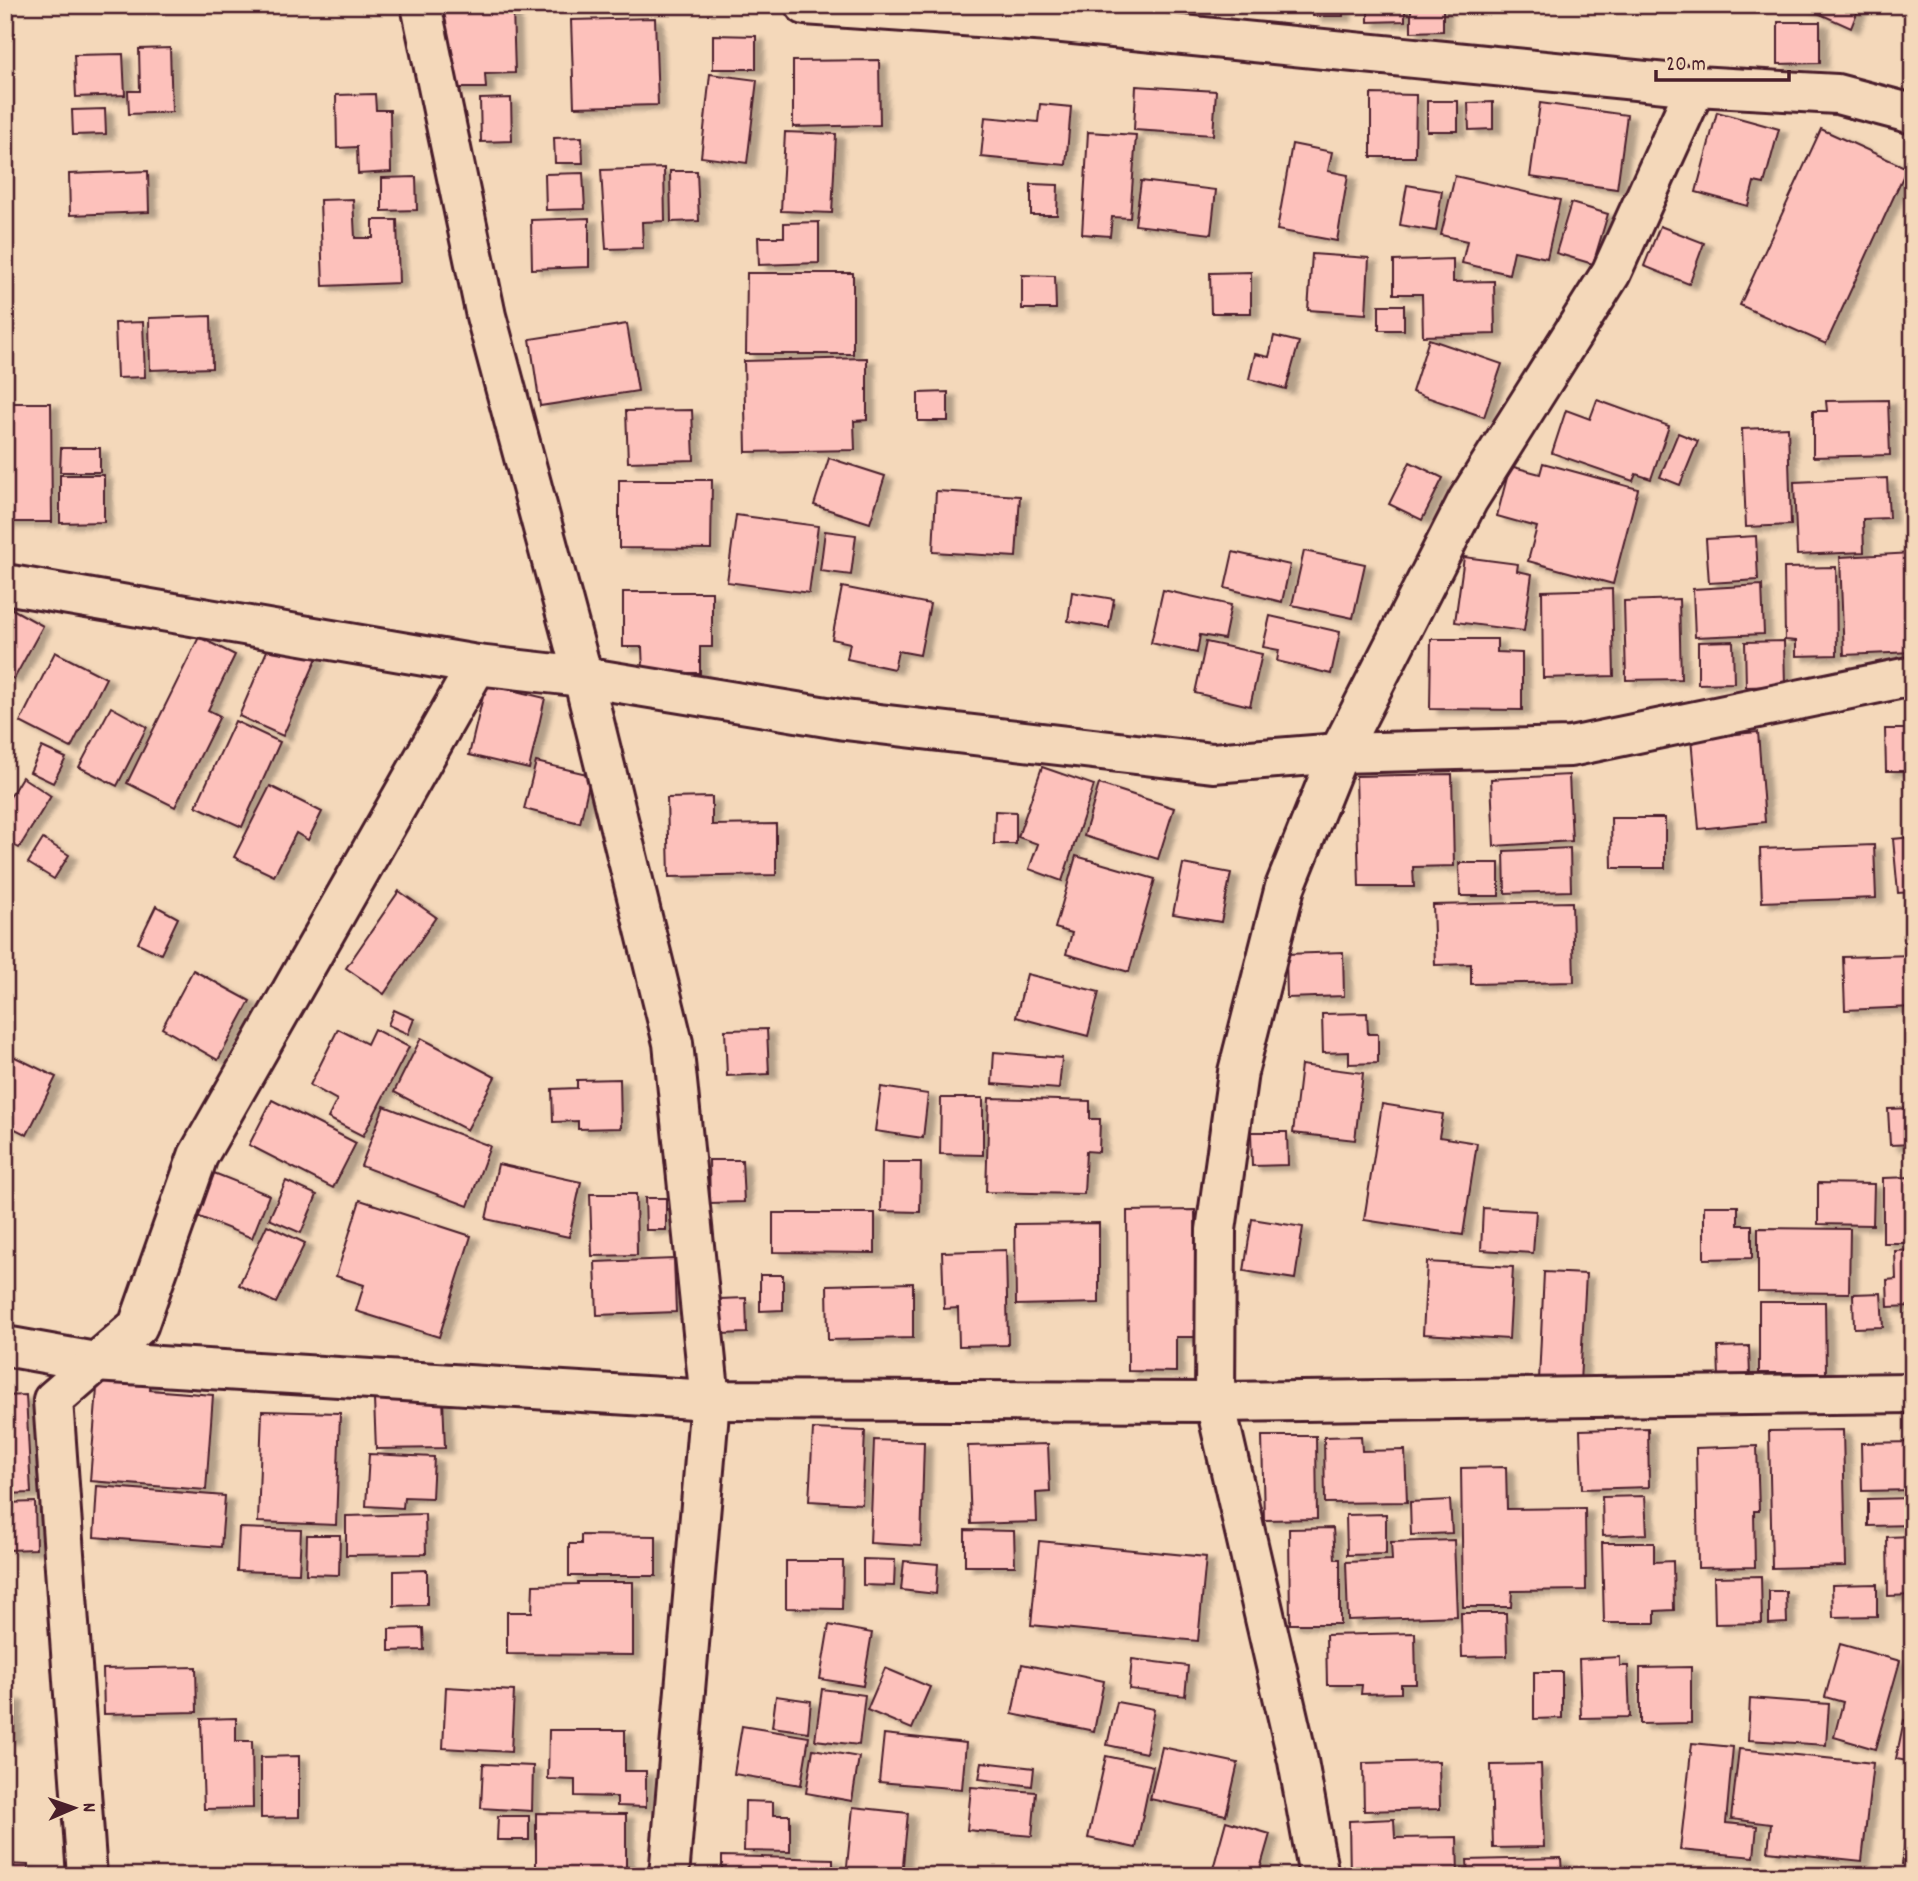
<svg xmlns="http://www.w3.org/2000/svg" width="1918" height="1881" font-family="Dekko,sans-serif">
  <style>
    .building { fill: #fdc1bb; stroke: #4a1f2b; stroke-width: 2; filter: url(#shadow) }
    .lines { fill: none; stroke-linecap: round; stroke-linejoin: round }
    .street-casing { stroke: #4a1f2b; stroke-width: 44 }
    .street { stroke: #f4d8ba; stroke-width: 38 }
  </style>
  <defs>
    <filter id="shadow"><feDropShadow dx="8" dy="4.5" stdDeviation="2" flood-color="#0004"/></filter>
  </defs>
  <rect width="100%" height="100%" fill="#f4d8ba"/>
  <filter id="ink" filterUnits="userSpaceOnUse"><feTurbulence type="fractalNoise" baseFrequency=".0143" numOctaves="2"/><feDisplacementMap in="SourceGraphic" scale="14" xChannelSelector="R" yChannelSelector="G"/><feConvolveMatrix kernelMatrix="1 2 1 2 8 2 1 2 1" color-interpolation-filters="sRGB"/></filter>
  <g filter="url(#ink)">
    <g class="building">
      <rect x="1313" y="5" width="30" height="11"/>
      <polygon points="1368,5 1405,5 1405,21 1368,22"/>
      <polygon points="1411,5 1443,5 1443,31 1411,32"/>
      <polygon points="1800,5 1860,5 1851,28"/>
      <polygon points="513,9 515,73 485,74 486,88 454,88 444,76 442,11"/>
      <polygon points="655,18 658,105 574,107 571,20"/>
      <polygon points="1778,22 1820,22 1820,63 1778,64"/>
      <polygon points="713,35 756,36 756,69 713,69"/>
      <polygon points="170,48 172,112 129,114 128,91 140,91 139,49"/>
      <polygon points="123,54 125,95 76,97 74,55"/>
      <polygon points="879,60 880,125 793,127 793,61"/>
      <polygon points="710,74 757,80 747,163 701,157"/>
      <polygon points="1136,86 1216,91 1213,135 1134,130"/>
      <polygon points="375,94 376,110 390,110 391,172 358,174 357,147 337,148 336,95"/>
      <polygon points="1371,94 1416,95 1415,157 1371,157"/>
      <polygon points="511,98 512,141 481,142 480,99"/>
      <rect x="1427" y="101" width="31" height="30"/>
      <polygon points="1493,102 1493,129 1469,130 1468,103"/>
      <polygon points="1540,103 1627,115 1617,189 1530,177"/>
      <polygon points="1040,104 1071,107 1066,165 981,157 985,117 1038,122"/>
      <polygon points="105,109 106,134 73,135 72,110"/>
      <polygon points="1717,112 1779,129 1764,184 1754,182 1748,206 1696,192"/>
      <polygon points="1821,129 1907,168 1826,344 1740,305"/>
      <polygon points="785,132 836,134 832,213 781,211"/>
      <polygon points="1088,132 1136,135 1130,218 1112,217 1110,236 1082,234"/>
      <polygon points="582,137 583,163 555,163 554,138"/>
      <polygon points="1292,144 1332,152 1328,171 1348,175 1337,241 1277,230"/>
      <polygon points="664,168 665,221 642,222 643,248 606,249 601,170"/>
      <polygon points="148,171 149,212 70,215 69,174"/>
      <polygon points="670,171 697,171 699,221 671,222"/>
      <polygon points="583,173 585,209 546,210 545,174"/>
      <polygon points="1455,176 1560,200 1547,258 1514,251 1509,274 1462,263 1467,241 1441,235"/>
      <polygon points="416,177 417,210 382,211 382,178"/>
      <polygon points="1141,181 1216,190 1211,234 1135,225"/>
      <polygon points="1031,184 1058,185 1057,215 1031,215"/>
      <polygon points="1407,185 1442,191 1436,231 1400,225"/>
      <polygon points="353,199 355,238 373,238 373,220 397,220 399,283 323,286 320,200"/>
      <polygon points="1571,203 1608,214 1593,264 1556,253"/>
      <polygon points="589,218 589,267 532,269 531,220"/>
      <polygon points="819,222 819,263 759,265 758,237 784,237 784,223"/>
      <polygon points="1660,226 1704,243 1689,284 1644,266"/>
      <polygon points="1312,254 1369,258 1366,314 1308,310"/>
      <polygon points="1453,259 1453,282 1494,281 1495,334 1423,336 1422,294 1394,294 1394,261"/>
      <polygon points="1251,272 1251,313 1211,313 1210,273"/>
      <polygon points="747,273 853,273 853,354 746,354"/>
      <polygon points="1022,275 1055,276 1056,309 1022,309"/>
      <rect x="1379" y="305" width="25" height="25"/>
      <polygon points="211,316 212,368 150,370 149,318"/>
      <polygon points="143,322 145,377 117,378 115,323"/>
      <polygon points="627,324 638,391 540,406 530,339"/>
      <polygon points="1274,336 1299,342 1286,389 1249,379 1255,354 1269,357"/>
      <polygon points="1429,339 1502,364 1484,417 1412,392"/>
      <polygon points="867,358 867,420 854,421 855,450 746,452 744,361"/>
      <polygon points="948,392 948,421 918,421 918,393"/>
      <polygon points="1597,400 1669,426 1651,479 1636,474 1633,481 1552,453 1566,410 1590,419"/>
      <polygon points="1888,400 1890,455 1813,457 1813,411 1827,411 1826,401"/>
      <polygon points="6,403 51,403 52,522 6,522"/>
      <polygon points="692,410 694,460 628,462 626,411"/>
      <polygon points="1788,427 1791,525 1746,527 1742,429"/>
      <polygon points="1678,433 1698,441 1680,485 1660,477"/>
      <polygon points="61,448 100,448 100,472 60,472"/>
      <polygon points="829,458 885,476 870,523 814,505"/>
      <polygon points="1410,462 1443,478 1422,520 1389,504"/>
      <polygon points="1543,463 1638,489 1613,584 1528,561 1537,527 1497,516 1510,466 1540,474"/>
      <polygon points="60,475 104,475 104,522 60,523"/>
      <polygon points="1887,478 1889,518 1863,519 1864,552 1797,555 1794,482"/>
      <polygon points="619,480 712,480 711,549 619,548"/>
      <polygon points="936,491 1020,496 1016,557 933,552"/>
      <polygon points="736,515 818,526 809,593 727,582"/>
      <polygon points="825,531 856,535 851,575 820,571"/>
      <polygon points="1756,536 1758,580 1709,583 1706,539"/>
      <polygon points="1304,551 1365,564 1353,618 1292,605"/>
      <polygon points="1233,552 1290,565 1282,602 1225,588"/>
      <polygon points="1913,553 1913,652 1844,655 1840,557"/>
      <polygon points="1464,557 1518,564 1517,571 1532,574 1524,631 1455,622"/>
      <polygon points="1836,567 1837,655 1796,656 1796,641 1785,640 1784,568"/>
      <polygon points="1762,585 1764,634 1695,637 1693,589"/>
      <polygon points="842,587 930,604 920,655 898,651 894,669 847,659 850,643 832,639"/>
      <polygon points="1612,589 1614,676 1543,678 1542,591"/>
      <polygon points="1163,590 1231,605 1224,639 1200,635 1197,653 1151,643"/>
      <polygon points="623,592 712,592 712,647 700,647 700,673 643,673 642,647 623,647"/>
      <polygon points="1072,592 1114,599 1109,628 1068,621"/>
      <polygon points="1679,599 1681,679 1626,680 1624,601"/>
      <polygon points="5,605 43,626 14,679 5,674"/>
      <polygon points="1270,616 1340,632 1331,674 1277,661 1279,650 1263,647"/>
      <polygon points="199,637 235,655 208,710 220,716 175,807 127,783"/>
      <polygon points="272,639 317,658 283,736 239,716"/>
      <polygon points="1431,639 1497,639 1497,652 1522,653 1522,710 1430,709"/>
      <polygon points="1733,641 1734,683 1698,684 1698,642"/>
      <polygon points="1784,641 1785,686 1746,687 1745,642"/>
      <polygon points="1206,642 1262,654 1250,706 1195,693"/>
      <polygon points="55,652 106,678 71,748 20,722"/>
      <polygon points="486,684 545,698 529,769 469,755"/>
      <polygon points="111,707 147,727 117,786 79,767"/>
      <polygon points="235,721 280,742 242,827 196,806"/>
      <polygon points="1885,729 1913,729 1913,771 1886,771"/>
      <polygon points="1758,732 1765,822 1699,829 1691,738"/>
      <polygon points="42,747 66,758 53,783 30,772"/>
      <polygon points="536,762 591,775 580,823 524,809"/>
      <polygon points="1042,767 1094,785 1062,881 1029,869 1038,844 1018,837"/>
      <polygon points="1452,774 1454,866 1413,867 1414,887 1359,887 1356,776"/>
      <polygon points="1569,775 1572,841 1494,846 1491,779"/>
      <polygon points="22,777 51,796 19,848 5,840 5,805"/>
      <polygon points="1099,784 1174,808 1158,859 1084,836"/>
      <polygon points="270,786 322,812 308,840 296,833 274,876 234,857"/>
      <polygon points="712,797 712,825 776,824 776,875 669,877 667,798"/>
      <polygon points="995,811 1016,812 1016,844 994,844"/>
      <polygon points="1611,818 1665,818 1665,868 1612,868"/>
      <polygon points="1913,837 1913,892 1898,893 1893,839"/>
      <polygon points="43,839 69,855 54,879 28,863"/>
      <polygon points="1874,845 1876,898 1762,902 1760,849"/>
      <polygon points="1570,848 1571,891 1505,893 1504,851"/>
      <polygon points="1076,856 1155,879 1129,972 1066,954 1072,933 1055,928"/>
      <polygon points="1459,863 1499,863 1499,896 1460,896"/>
      <polygon points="1183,864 1231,873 1221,922 1173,914"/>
      <polygon points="399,891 436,917 384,994 346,968"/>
      <polygon points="1572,902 1574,982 1471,984 1471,964 1435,965 1433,905"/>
      <polygon points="156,906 178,918 161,954 138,943"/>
      <polygon points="1343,952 1344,996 1287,998 1286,954"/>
      <polygon points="1913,955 1913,1007 1845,1010 1843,957"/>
      <polygon points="193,970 250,1001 218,1060 162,1028"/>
      <polygon points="1027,974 1099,992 1088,1036 1016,1017"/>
      <polygon points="394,1010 414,1019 408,1034 388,1025"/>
      <polygon points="1367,1013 1368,1034 1378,1034 1378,1063 1349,1064 1349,1052 1323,1053 1322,1014"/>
      <polygon points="338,1029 367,1044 374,1029 409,1047 363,1136 328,1118 337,1100 310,1085"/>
      <polygon points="767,1029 769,1074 727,1076 725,1030"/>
      <polygon points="421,1038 495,1077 467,1130 394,1092"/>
      <polygon points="994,1052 1062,1058 1059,1089 992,1084"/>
      <polygon points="13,1056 56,1077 27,1135 5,1124 5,1072"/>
      <polygon points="1301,1065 1363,1073 1355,1140 1293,1133"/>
      <polygon points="620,1079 621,1128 578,1129 578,1121 553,1122 552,1089 577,1088 577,1080"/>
      <polygon points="881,1087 928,1094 923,1138 875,1131"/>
      <polygon points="941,1098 983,1098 983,1155 940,1154"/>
      <polygon points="989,1098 1090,1101 1090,1119 1100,1119 1099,1152 1086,1151 1084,1194 986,1192"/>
      <polygon points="272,1100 356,1143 333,1188 249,1145"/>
      <polygon points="1382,1104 1443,1114 1439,1137 1477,1143 1463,1235 1364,1220"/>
      <polygon points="384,1106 490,1146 468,1206 361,1166"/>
      <polygon points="1913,1108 1913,1144 1890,1145 1888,1109"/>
      <polygon points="1251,1132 1287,1132 1288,1165 1252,1166"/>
      <polygon points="709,1160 742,1160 744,1202 710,1203"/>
      <polygon points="882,1162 921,1162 920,1212 881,1211"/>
      <polygon points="498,1164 581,1182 569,1237 486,1219"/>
      <polygon points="214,1173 269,1195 252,1238 197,1216"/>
      <polygon points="1913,1177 1913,1243 1883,1243 1883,1178"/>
      <polygon points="286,1181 317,1195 301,1233 269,1219"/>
      <polygon points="1818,1183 1874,1184 1873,1225 1818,1224"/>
      <polygon points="590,1194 636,1194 637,1255 592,1256"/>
      <polygon points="645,1198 666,1198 666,1230 646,1230"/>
      <polygon points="360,1200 471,1236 439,1337 356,1311 364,1285 336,1276"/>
      <polygon points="1704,1206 1738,1206 1738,1225 1752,1225 1752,1258 1704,1259"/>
      <polygon points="1483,1208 1536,1211 1533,1253 1481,1250"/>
      <polygon points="1195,1210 1196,1337 1176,1337 1176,1372 1128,1371 1127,1211"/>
      <polygon points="773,1213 875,1213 875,1253 773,1252"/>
      <polygon points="1252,1219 1303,1227 1295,1279 1244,1271"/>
      <polygon points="1099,1223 1099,1303 1016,1305 1015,1224"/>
      <polygon points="267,1225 305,1243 276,1303 239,1285"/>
      <polygon points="1758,1228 1850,1229 1849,1293 1758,1292"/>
      <polygon points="1006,1250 1008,1345 959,1346 958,1308 944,1309 942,1252"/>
      <polygon points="1913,1250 1913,1306 1888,1307 1887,1280 1896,1279 1895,1251"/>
      <polygon points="674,1259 676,1312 597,1315 595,1262"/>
      <polygon points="1427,1262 1513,1267 1509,1339 1423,1334"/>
      <polygon points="1544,1272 1586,1274 1580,1382 1539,1380"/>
      <polygon points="760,1275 783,1275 783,1310 760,1311"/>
      <polygon points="913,1283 913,1338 828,1340 827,1285"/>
      <polygon points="1881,1293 1883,1327 1854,1328 1853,1294"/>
      <polygon points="746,1298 747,1333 721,1334 719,1299"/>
      <polygon points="1759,1302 1825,1302 1826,1373 1759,1373"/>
      <polygon points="1749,1346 1750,1377 1719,1378 1718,1347"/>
      <polygon points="98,1375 151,1379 150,1390 213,1395 206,1490 90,1481"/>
      <polygon points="26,1395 31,1493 5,1494 5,1396"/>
      <polygon points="443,1398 445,1448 376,1449 374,1400"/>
      <polygon points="262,1411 340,1413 336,1525 258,1522"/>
      <polygon points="1648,1428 1649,1487 1582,1489 1580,1430"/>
      <polygon points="813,1429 865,1431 862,1504 809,1501"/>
      <polygon points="1843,1430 1846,1566 1772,1568 1769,1431"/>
      <polygon points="1262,1436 1316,1436 1317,1519 1264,1520"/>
      <polygon points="1361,1436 1362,1451 1405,1450 1407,1502 1325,1503 1324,1437"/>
      <polygon points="874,1440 924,1442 921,1546 870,1543"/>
      <polygon points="1913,1442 1913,1490 1862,1491 1861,1443"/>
      <polygon points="1048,1444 1050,1492 1036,1493 1037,1522 971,1524 968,1446"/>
      <polygon points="1757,1446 1759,1511 1754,1511 1755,1567 1698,1568 1696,1448"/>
      <polygon points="369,1454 434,1457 432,1498 404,1497 403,1508 366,1506"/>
      <polygon points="1506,1467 1507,1509 1585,1508 1586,1590 1512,1591 1511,1607 1463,1607 1461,1468"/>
      <polygon points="97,1486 225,1496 221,1547 94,1537"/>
      <polygon points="1645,1496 1647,1534 1603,1536 1602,1497"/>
      <polygon points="1913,1498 1913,1525 1868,1526 1868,1499"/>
      <polygon points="1450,1500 1452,1533 1411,1535 1410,1502"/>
      <polygon points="35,1502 36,1549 7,1550 6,1503"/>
      <polygon points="425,1514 426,1554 346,1555 346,1516"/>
      <polygon points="1386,1514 1386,1554 1347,1555 1346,1515"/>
      <polygon points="239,1528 301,1530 299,1573 237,1571"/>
      <polygon points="1333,1528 1335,1559 1340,1559 1340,1624 1290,1624 1289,1529"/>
      <polygon points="965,1530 1014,1531 1015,1566 965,1566"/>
      <polygon points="307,1535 340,1535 339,1575 306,1574"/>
      <polygon points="581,1535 656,1536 656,1576 569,1576 569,1544 581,1544"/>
      <polygon points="1913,1536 1913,1595 1888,1596 1887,1537"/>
      <polygon points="1454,1540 1457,1616 1348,1620 1346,1562 1392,1560 1391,1542"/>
      <polygon points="1039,1541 1206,1557 1198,1641 1031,1625"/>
      <polygon points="1602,1543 1654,1543 1654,1562 1673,1561 1674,1610 1655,1611 1655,1623 1604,1623"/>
      <polygon points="863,1559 895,1560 894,1586 863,1585"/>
      <polygon points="786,1561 843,1561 842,1609 786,1608"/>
      <polygon points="904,1561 938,1564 936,1594 901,1590"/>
      <polygon points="427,1570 427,1605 394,1606 394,1571"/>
      <polygon points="1761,1576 1762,1623 1715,1624 1714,1577"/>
      <polygon points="578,1582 633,1582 633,1655 507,1654 507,1612 532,1612 533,1585 578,1584"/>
      <polygon points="1877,1584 1877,1616 1833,1617 1832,1585"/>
      <polygon points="1769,1591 1786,1591 1787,1623 1769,1624"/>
      <polygon points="1461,1613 1506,1613 1507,1656 1462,1657"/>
      <polygon points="829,1625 872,1633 863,1686 820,1679"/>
      <polygon points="423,1628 424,1650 389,1651 389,1629"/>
      <polygon points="1415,1633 1416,1684 1401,1684 1401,1693 1361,1694 1362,1685 1327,1685 1326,1635"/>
      <polygon points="1840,1644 1900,1661 1875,1749 1834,1737 1843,1702 1825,1697"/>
      <polygon points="1620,1657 1620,1666 1628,1666 1630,1717 1581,1718 1579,1659"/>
      <polygon points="1132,1659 1188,1666 1185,1696 1129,1689"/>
      <polygon points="1022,1664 1104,1681 1094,1731 1012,1714"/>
      <polygon points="196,1667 197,1712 104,1714 103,1669"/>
      <polygon points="1691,1667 1691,1723 1640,1724 1640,1668"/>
      <polygon points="885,1668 930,1687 912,1729 867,1710"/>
      <polygon points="1534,1672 1562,1672 1562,1718 1534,1719"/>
      <polygon points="446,1687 514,1691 511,1752 443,1748"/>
      <polygon points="822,1689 865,1695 859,1745 815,1740"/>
      <polygon points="776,1696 811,1701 808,1732 772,1727"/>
      <polygon points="5,1697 15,1697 13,1739 5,1738"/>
      <polygon points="1750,1698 1829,1704 1826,1745 1748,1740"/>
      <polygon points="1117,1702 1154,1709 1146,1753 1107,1745"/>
      <polygon points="236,1718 236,1741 252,1741 253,1808 204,1809 201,1719"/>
      <polygon points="1904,1720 1913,1722 1913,1762 1896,1759"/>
      <polygon points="742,1726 809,1737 801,1785 734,1774"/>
      <polygon points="549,1730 625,1730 625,1771 646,1771 646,1807 617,1806 617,1797 575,1796 575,1780 548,1779"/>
      <polygon points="884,1734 966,1743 962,1789 879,1782"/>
      <polygon points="1692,1743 1733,1747 1726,1823 1757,1826 1754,1857 1680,1850"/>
      <polygon points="1162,1747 1238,1763 1226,1815 1150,1799"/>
      <polygon points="813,1749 859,1757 852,1801 806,1793"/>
      <polygon points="1739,1749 1873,1763 1862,1861 1768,1851 1771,1824 1731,1819"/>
      <polygon points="299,1756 299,1817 261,1818 261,1757"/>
      <polygon points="1106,1756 1153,1766 1136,1848 1088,1838"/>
      <polygon points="1439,1761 1440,1809 1364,1811 1363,1763"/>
      <polygon points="982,1762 1034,1768 1032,1786 979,1779"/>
      <polygon points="483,1764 533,1766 532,1811 481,1808"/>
      <polygon points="1541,1764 1544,1847 1493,1848 1491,1765"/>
      <polygon points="971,1787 1036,1792 1032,1836 967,1830"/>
      <polygon points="745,1801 773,1802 773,1815 790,1815 790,1852 744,1851"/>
      <polygon points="853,1807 908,1813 902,1876 846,1876"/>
      <polygon points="536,1813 626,1814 626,1876 536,1876"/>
      <polygon points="498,1816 529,1816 529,1840 497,1840"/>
      <polygon points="1394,1819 1395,1838 1457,1837 1458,1876 1350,1876 1349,1821"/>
      <polygon points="1226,1821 1270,1834 1258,1876 1211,1876"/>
      <polygon points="1907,1827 1913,1828 1913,1865 1902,1864"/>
      <polygon points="722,1856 833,1859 833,1876 697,1876 697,1871 722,1871"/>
      <polygon points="1561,1858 1562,1876 1468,1876 1467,1860"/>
      <polygon points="5,1864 28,1865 28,1876 5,1876"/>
    </g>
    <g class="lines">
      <defs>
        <g id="street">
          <polyline points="421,5 486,316 583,677 673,1043 710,1400 669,1876"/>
          <polyline points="805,5 1063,23 1696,86 1837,94 1913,114"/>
          <polyline points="5,584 477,665 583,677 845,720 1213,763 1339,753 1570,747 1913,676"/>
          <polyline points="5,1346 95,1362 710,1400 1215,1402 1913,1393"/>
          <polyline points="87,1876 53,1400 138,1326 198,1156 477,665"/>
          <polyline points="1319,1876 1298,1761 1215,1402 1216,1230 1238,1072 1285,887 1339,753 1468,500 1611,273 1696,86"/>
        </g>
      </defs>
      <use href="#street" class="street-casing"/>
      <use href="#street" class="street"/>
    </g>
  </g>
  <rect width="1918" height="1881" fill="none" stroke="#f4d8ba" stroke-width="28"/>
  <rect x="14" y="14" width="1890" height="1853" fill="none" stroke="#4a1f2b" stroke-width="2.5" filter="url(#ink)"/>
  <g transform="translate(74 1808) rotate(88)" stroke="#f4d8ba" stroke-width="5" paint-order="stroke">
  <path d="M0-5L12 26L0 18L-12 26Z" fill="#4a1f2b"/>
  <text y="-10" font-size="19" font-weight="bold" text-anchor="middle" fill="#4a1f2b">N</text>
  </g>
  <path d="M1656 70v10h133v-10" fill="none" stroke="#4a1f2b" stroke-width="3.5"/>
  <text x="1666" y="70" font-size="21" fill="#4a1f2b" stroke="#f4d8ba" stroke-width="5" paint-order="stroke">20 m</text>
</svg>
